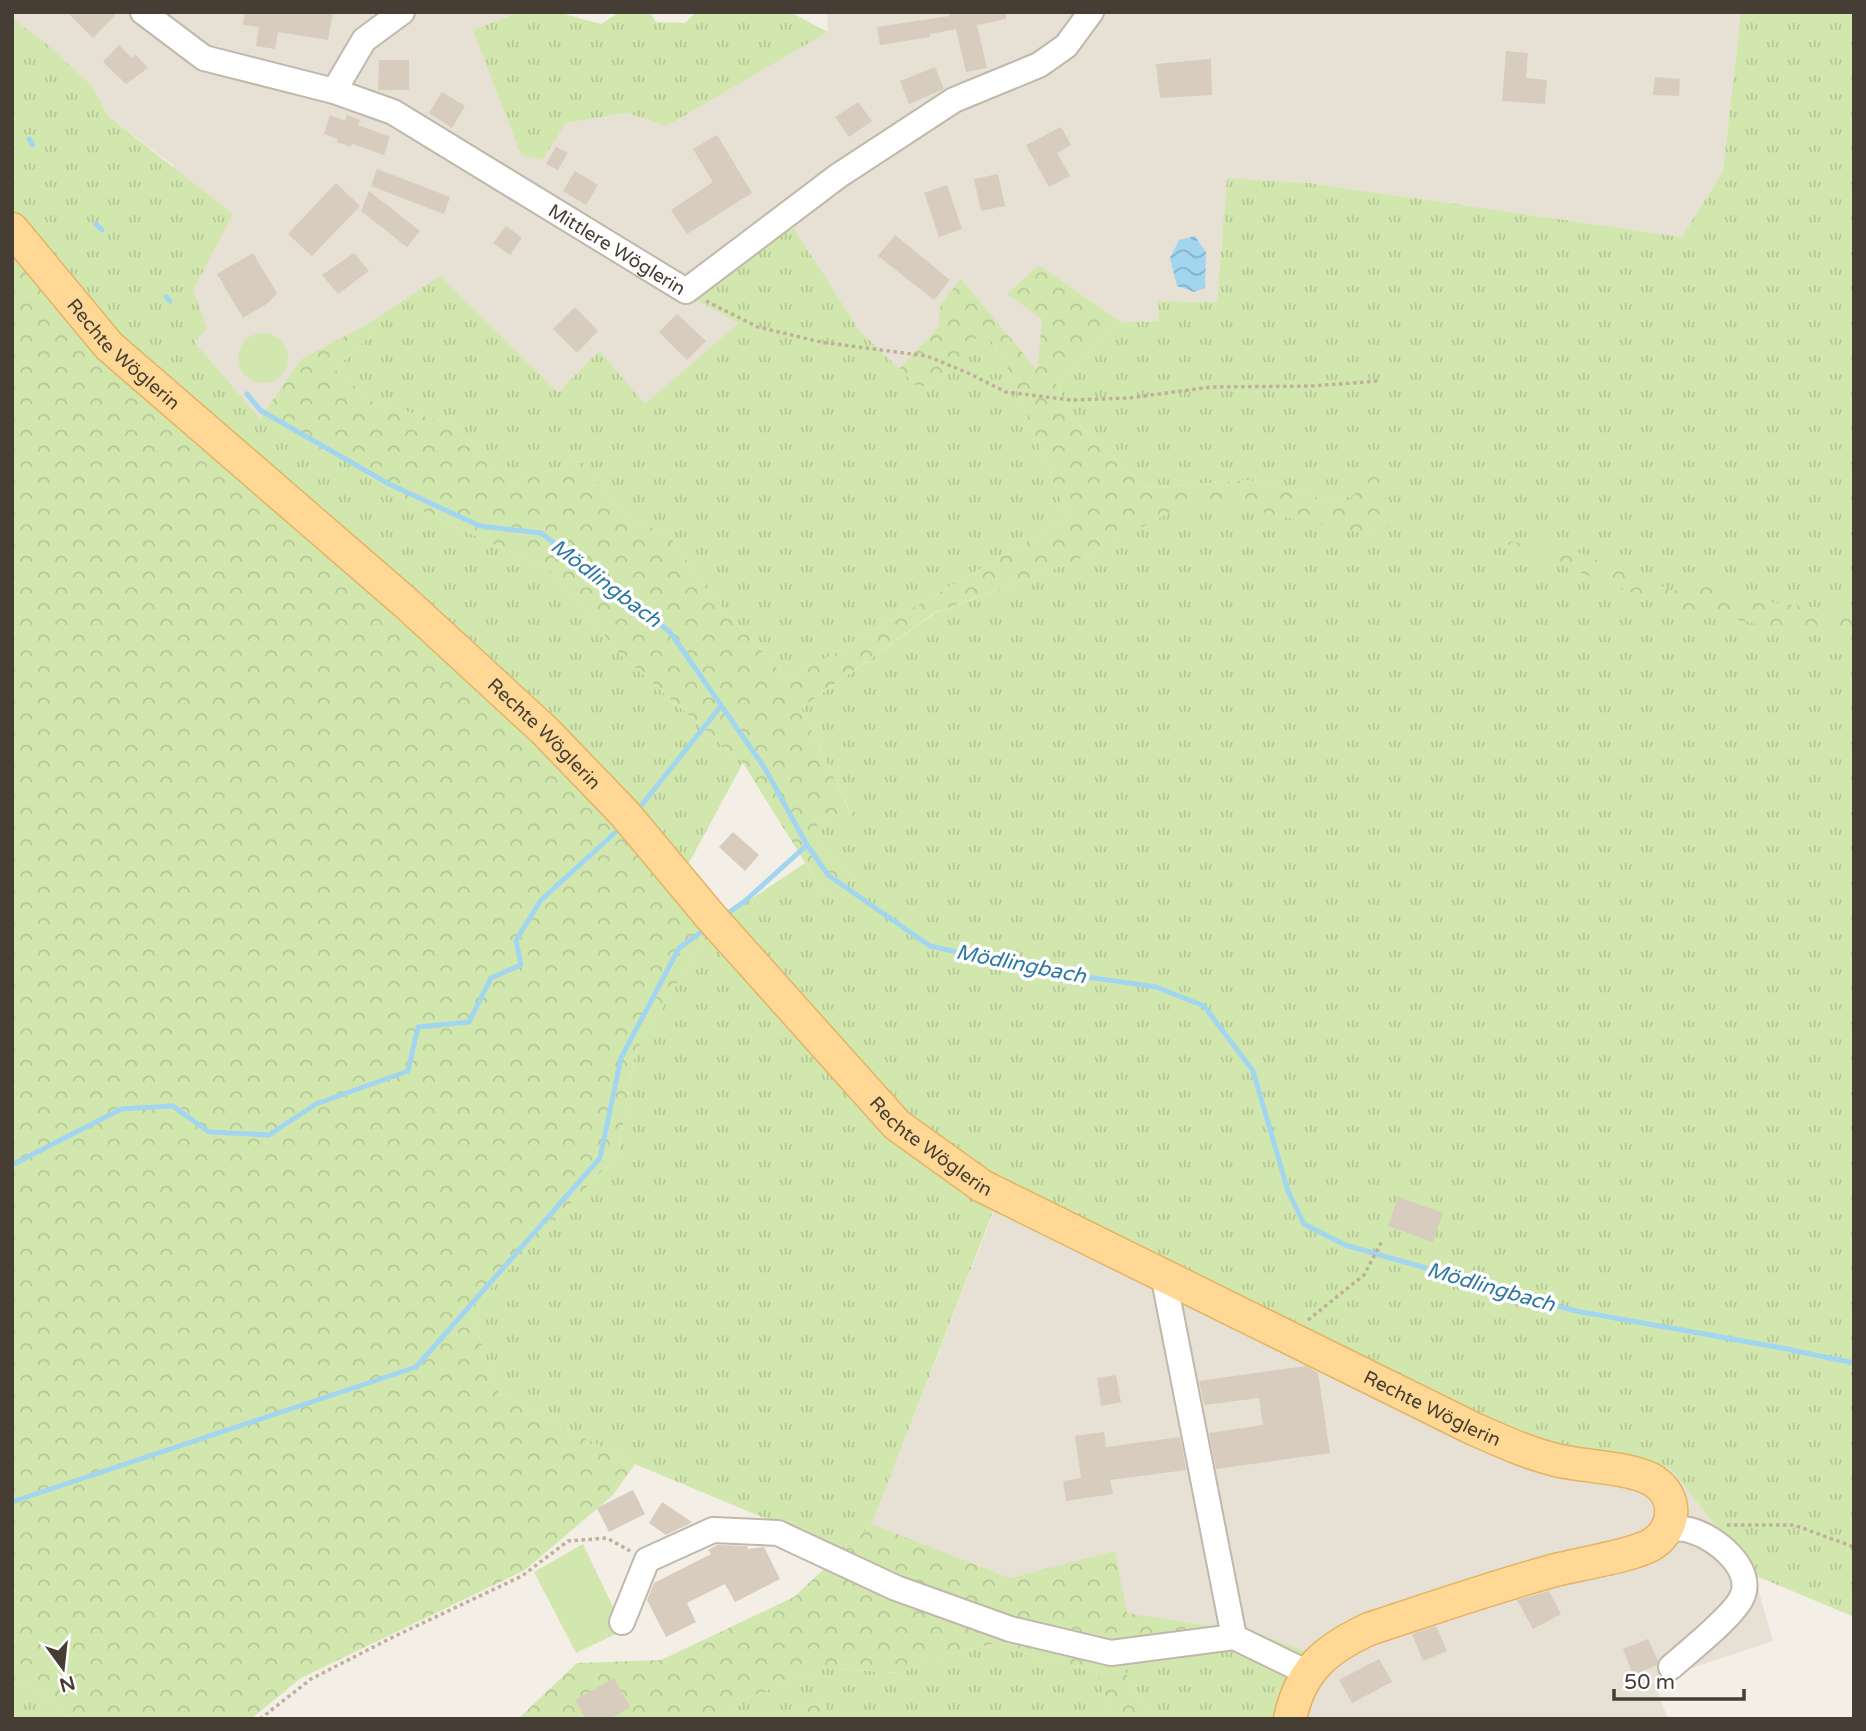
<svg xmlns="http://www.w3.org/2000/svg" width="1866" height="1731" font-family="'Varela Round',sans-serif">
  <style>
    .residential { fill: #e7e0d4 }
    .grass { fill: url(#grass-tufts) }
    .forest { fill: url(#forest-crowns) }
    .pitch { fill: #d2e7ae }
    .water { fill: url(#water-waves) }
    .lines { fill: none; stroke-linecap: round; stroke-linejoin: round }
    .stream { stroke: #a2d6f0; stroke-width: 5 }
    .building { fill: #d7ccbe }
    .minor-casing { stroke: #c1b8ab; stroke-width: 28 }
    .major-casing { stroke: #e3b463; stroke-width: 35 }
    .path { stroke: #c0b09a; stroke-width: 3.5; stroke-dasharray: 3.5 3.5; stroke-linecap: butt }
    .minor { stroke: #fff; stroke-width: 24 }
    .major { stroke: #fed894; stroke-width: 32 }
    .labels { text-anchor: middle; stroke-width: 7; stroke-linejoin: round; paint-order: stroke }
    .street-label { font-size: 19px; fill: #463e35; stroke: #fff }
    .water-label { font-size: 21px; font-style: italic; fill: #2b78a1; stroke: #fff }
  </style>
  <defs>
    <pattern id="grass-tufts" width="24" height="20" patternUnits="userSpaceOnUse" patternTransform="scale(1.75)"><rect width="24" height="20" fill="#d2e7ae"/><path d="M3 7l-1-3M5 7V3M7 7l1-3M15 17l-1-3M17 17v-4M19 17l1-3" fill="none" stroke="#b6c796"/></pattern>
    <pattern id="forest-crowns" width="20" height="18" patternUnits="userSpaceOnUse" patternTransform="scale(1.75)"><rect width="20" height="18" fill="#d2e7ae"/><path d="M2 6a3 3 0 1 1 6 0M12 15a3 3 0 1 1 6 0" fill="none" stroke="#b6c796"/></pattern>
    <pattern id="water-waves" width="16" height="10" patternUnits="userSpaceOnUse" patternTransform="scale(1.75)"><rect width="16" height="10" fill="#a2d6f0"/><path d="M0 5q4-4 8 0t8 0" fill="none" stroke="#86afc3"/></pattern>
  </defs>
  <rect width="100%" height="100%" fill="#f3eee6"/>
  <g class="residential">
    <polygon points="12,12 519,12 474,30 566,123 627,113 667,126 828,32 827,12 1741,12 1723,171 1682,237 1310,183 1227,178 1217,302 1158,301 1159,321 1121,322 1039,265 1042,319 1037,371 961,280 941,303 939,328 899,369 860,331 788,221 688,296 740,323 645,405 558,394 440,277 368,324 301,359 260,418 193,342 207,329 192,290 173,165 108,116 93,87 49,46 12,18"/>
    <polygon points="1005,1183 1556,1447 1671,1469 1754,1575 1773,1641 1653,1681 1668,1719 1278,1719 1278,1698 1306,1653 1258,1633 1126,1613 1115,1552 1010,1578 872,1524"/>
  </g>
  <g class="grass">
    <polygon points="519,12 556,12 601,24 620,12 650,12 656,22 685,23 696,12 790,12 828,32 667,126 627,113 566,123 542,160 521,155 473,30"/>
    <polygon points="1741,12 1854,12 1854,1617 1754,1575 1671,1469 1556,1447 1493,1425 1004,1183 872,1524 843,1551 635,1464 499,1394 470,1310 618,1154 635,1054 711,926 805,863 824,893 856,878 828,858 814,816 853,817 801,708 935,613 1084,557 1196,498 1377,536 1345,504 1248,480 1146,488 1073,419 1056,383 1121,322 1159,321 1158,301 1217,302 1227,178 1310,183 1682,237 1723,171"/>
    <polygon points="12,18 49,46 93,87 108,116 233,214 193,290 207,329 194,342 260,418 276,428 346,461 428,514 550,570 620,654 743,763 676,887 12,251"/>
    <polygon points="788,220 860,331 916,385 931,388 983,329 1004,359 1068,518 788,680 708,592 670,536 628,517 581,461 506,483 458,426 373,402 335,369 371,335 368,324 440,276 558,393 599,351 645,404 739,323 687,295"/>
    <polygon points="1219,1627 1258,1633 1307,1652 1278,1698 1278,1719 1151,1719 1111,1646"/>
    <polygon points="993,1644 1097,1673 1113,1719 829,1719 824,1703 780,1712 777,1719 728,1719 744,1699 823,1668 900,1673 946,1654"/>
    <polygon points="12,1682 28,1684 72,1719 12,1719"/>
  </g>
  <g class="forest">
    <polygon points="12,251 560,760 711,926 635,1054 618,1154 470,1310 499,1394 635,1464 613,1495 525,1570 301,1678 251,1719 72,1719 28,1684 12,1682"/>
    <polygon points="1039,265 1121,322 1056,383 1073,419 1146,488 1248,480 1345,504 1375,473 1395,519 1377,536 1196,499 1084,557 934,613 801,708 853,818 814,816 828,858 856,878 824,893 743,763 620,654 550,570 428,514 346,461 276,428 260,418 301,359 368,324 371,335 335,369 373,402 458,426 506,483 581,461 628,517 670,536 708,592 788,680 1068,518 1004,359 983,330 931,388 916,385 899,369 938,328 941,303 961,279 1037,370 1042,319 1007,294"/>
    <polygon points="1494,539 1572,550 1674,591 1714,563 1716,596 1854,612 1854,631 1762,625 1664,605"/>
    <polygon points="872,1524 1010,1578 1115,1551 1127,1613 1219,1627 1111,1646 1151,1719 1113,1719 1097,1673 993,1644 946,1654 900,1673 823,1668 744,1699 728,1719 518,1719 577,1663 661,1660 794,1597"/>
    <polygon points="824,1703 829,1719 777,1719 780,1712"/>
  </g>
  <g class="pitch">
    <circle cx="263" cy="358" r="25"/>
    <polygon points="583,1544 624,1630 576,1653 534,1572"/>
  </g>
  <polygon class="water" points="1195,236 1206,252 1205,288 1194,292 1177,286 1170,258 1179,240"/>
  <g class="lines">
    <g class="stream">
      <polyline points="29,139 33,145"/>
      <polyline points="96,224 102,230"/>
      <polyline points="166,297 170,301"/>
      <polyline points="247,394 260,410 389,484 480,526 541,533 670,632 764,767 807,845 828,875 930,946 1039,970 1156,987 1204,1006 1253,1071 1288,1191 1304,1224 1345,1245 1576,1311 1782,1348 1854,1363"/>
      <polyline points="640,807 721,706"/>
      <polyline points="728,913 745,901 807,845"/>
      <polyline points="12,1165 121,1109 173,1106 209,1132 269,1135 316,1104 408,1071 418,1027 469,1022 491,978 521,965 516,940 541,900 618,830"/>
      <polyline points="12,1502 416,1367 600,1158 621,1058 679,948 703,931"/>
    </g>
  </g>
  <g class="building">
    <polygon points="67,12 118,12 93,38"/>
    <polygon points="245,12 333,12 328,40 278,32 275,49 256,46 259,27 243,25"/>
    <polygon points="948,12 1006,12 1006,19 977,25 987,68 966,72 956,29 930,34 930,37 880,45 877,27 949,16"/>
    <polygon points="119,45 132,58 135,54 148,68 126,84 103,62"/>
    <polygon points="1506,51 1528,53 1526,78 1547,80 1545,104 1502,101"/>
    <polygon points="1211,59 1212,95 1160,98 1156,64"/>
    <polygon points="379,60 409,60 409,90 378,90"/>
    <polygon points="935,67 944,89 909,104 900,81"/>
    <polygon points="1655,77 1680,79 1679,96 1653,95"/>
    <polygon points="442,92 465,106 452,128 429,113"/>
    <polygon points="858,102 872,121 849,137 835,117"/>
    <polygon points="330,115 345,121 347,115 360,120 358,125 390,137 384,155 352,144 351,147 337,142 338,139 324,134"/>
    <polygon points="1061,127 1071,145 1057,153 1070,176 1049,187 1026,145"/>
    <polygon points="717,135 752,193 687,234 671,210 713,182 693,149"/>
    <polygon points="556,147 568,153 558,170 546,164"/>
    <polygon points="377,169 450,197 444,214 371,186"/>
    <polygon points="575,171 598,185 586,205 563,191"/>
    <polygon points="998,174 1005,206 981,211 974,179"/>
    <polygon points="336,183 360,206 312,256 288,234"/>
    <polygon points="947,185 962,229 939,237 924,193"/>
    <polygon points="369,191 420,231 407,247 361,211"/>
    <polygon points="506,226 522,238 510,255 493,243"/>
    <polygon points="895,235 950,280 934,300 878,256"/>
    <polygon points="253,253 277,293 268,303 243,318 217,274"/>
    <polygon points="354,253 369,271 338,294 322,275"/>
    <polygon points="575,307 598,331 577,353 553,329"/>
    <polygon points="677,314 706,341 687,360 659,332"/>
    <polygon points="733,832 759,855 745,871 719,847"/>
    <polygon points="1398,1197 1443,1213 1433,1242 1388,1226"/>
    <polygon points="1306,1366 1318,1373 1330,1453 1216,1469 1209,1433 1263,1425 1259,1398 1204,1405 1199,1381"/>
    <polygon points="1116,1375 1121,1402 1101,1406 1097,1378"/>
    <polygon points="1104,1432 1106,1447 1180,1437 1186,1470 1110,1480 1113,1494 1066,1501 1063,1481 1081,1478 1075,1436"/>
    <polygon points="633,1490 645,1514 609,1532 597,1508"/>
    <polygon points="662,1502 692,1522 691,1523 666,1535 649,1523"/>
    <polygon points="717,1545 747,1546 748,1549 764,1547 780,1579 735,1602 725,1584 687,1603 696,1622 666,1637 647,1600 654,1583 711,1554 708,1550"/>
    <polygon points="1549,1591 1561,1614 1533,1629 1517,1600"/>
    <polygon points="1436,1626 1447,1651 1423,1661 1412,1634"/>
    <polygon points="1648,1639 1658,1661 1657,1665 1633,1675 1623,1649"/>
    <polygon points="1379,1659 1392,1682 1352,1703 1339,1680"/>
    <polygon points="614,1678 630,1707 610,1719 586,1719 575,1700"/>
  </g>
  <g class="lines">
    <defs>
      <g id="minor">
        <path id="s1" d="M 143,12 L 204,58 L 334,91 L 393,112 L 686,291 L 838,176 L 954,100 L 1039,65 L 1066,46 L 1091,12"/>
        <polyline points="334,91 364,40 402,12"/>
        <polyline points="1163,1274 1234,1637"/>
        <path d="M 1668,1528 C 1675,1528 1682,1528 1689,1530 C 1715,1536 1757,1570 1741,1599 C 1731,1618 1689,1651 1671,1667"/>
        <polyline points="622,1622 647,1560 713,1530 778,1533 896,1588 1010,1629 1111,1653 1234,1637 1308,1673"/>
      </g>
      <g id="major">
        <path id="s2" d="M 12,229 L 109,346 L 406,603 L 545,731 L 625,814 L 710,916 L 897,1125 L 982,1186 L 1472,1428 C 1499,1440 1527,1453 1556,1460 C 1584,1467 1632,1467 1654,1481 C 1678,1497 1676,1527 1654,1543 C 1636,1556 1576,1564 1552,1571 C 1490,1588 1430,1609 1369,1629 C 1326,1649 1300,1670 1290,1719"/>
      </g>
    </defs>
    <use href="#minor" class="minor-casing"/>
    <use href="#major" class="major-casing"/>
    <g class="path">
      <polyline points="706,301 758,327 821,342 927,356 968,373 1006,392 1071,400 1129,398 1211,387 1310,386 1379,381"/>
      <polyline points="1308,1320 1364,1275 1382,1241"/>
      <polyline points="1727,1525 1794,1525 1854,1547"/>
      <polyline points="260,1719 311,1679 393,1637 522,1576 568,1541 607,1538 630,1551"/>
    </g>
    <use href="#minor" class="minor"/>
    <use href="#major" class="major"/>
  </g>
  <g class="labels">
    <g class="street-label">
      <text dy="7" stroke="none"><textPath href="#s1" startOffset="536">Mittlere Wöglerin</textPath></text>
      <text dy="7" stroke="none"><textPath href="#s2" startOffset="168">Rechte Wöglerin</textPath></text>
      <text dy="7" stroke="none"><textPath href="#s2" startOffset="735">Rechte Wöglerin</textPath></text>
      <text dy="7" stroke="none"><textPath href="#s2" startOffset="1302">Rechte Wöglerin</textPath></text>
      <text dy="7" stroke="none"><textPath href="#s2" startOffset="1869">Rechte Wöglerin</textPath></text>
    </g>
    <g class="water-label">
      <text transform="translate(606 583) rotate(37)" y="7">Mödlingbach</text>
      <text transform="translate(1021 964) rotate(11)" y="7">Mödlingbach</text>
      <text transform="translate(1491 1287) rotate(16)" y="7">Mödlingbach</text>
    </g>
  </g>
  <rect width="1866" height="1731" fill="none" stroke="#463e35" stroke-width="28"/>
  <g transform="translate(63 1668) rotate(165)" stroke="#ffffff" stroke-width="5" paint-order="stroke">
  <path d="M0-5L12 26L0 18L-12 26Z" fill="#463e35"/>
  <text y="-10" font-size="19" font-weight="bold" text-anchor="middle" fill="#463e35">N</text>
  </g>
  <path d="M1614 1689v10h130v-10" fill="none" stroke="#463e35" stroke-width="3.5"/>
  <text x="1624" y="1689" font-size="21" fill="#463e35" stroke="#ffffff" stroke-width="5" paint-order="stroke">50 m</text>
</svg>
